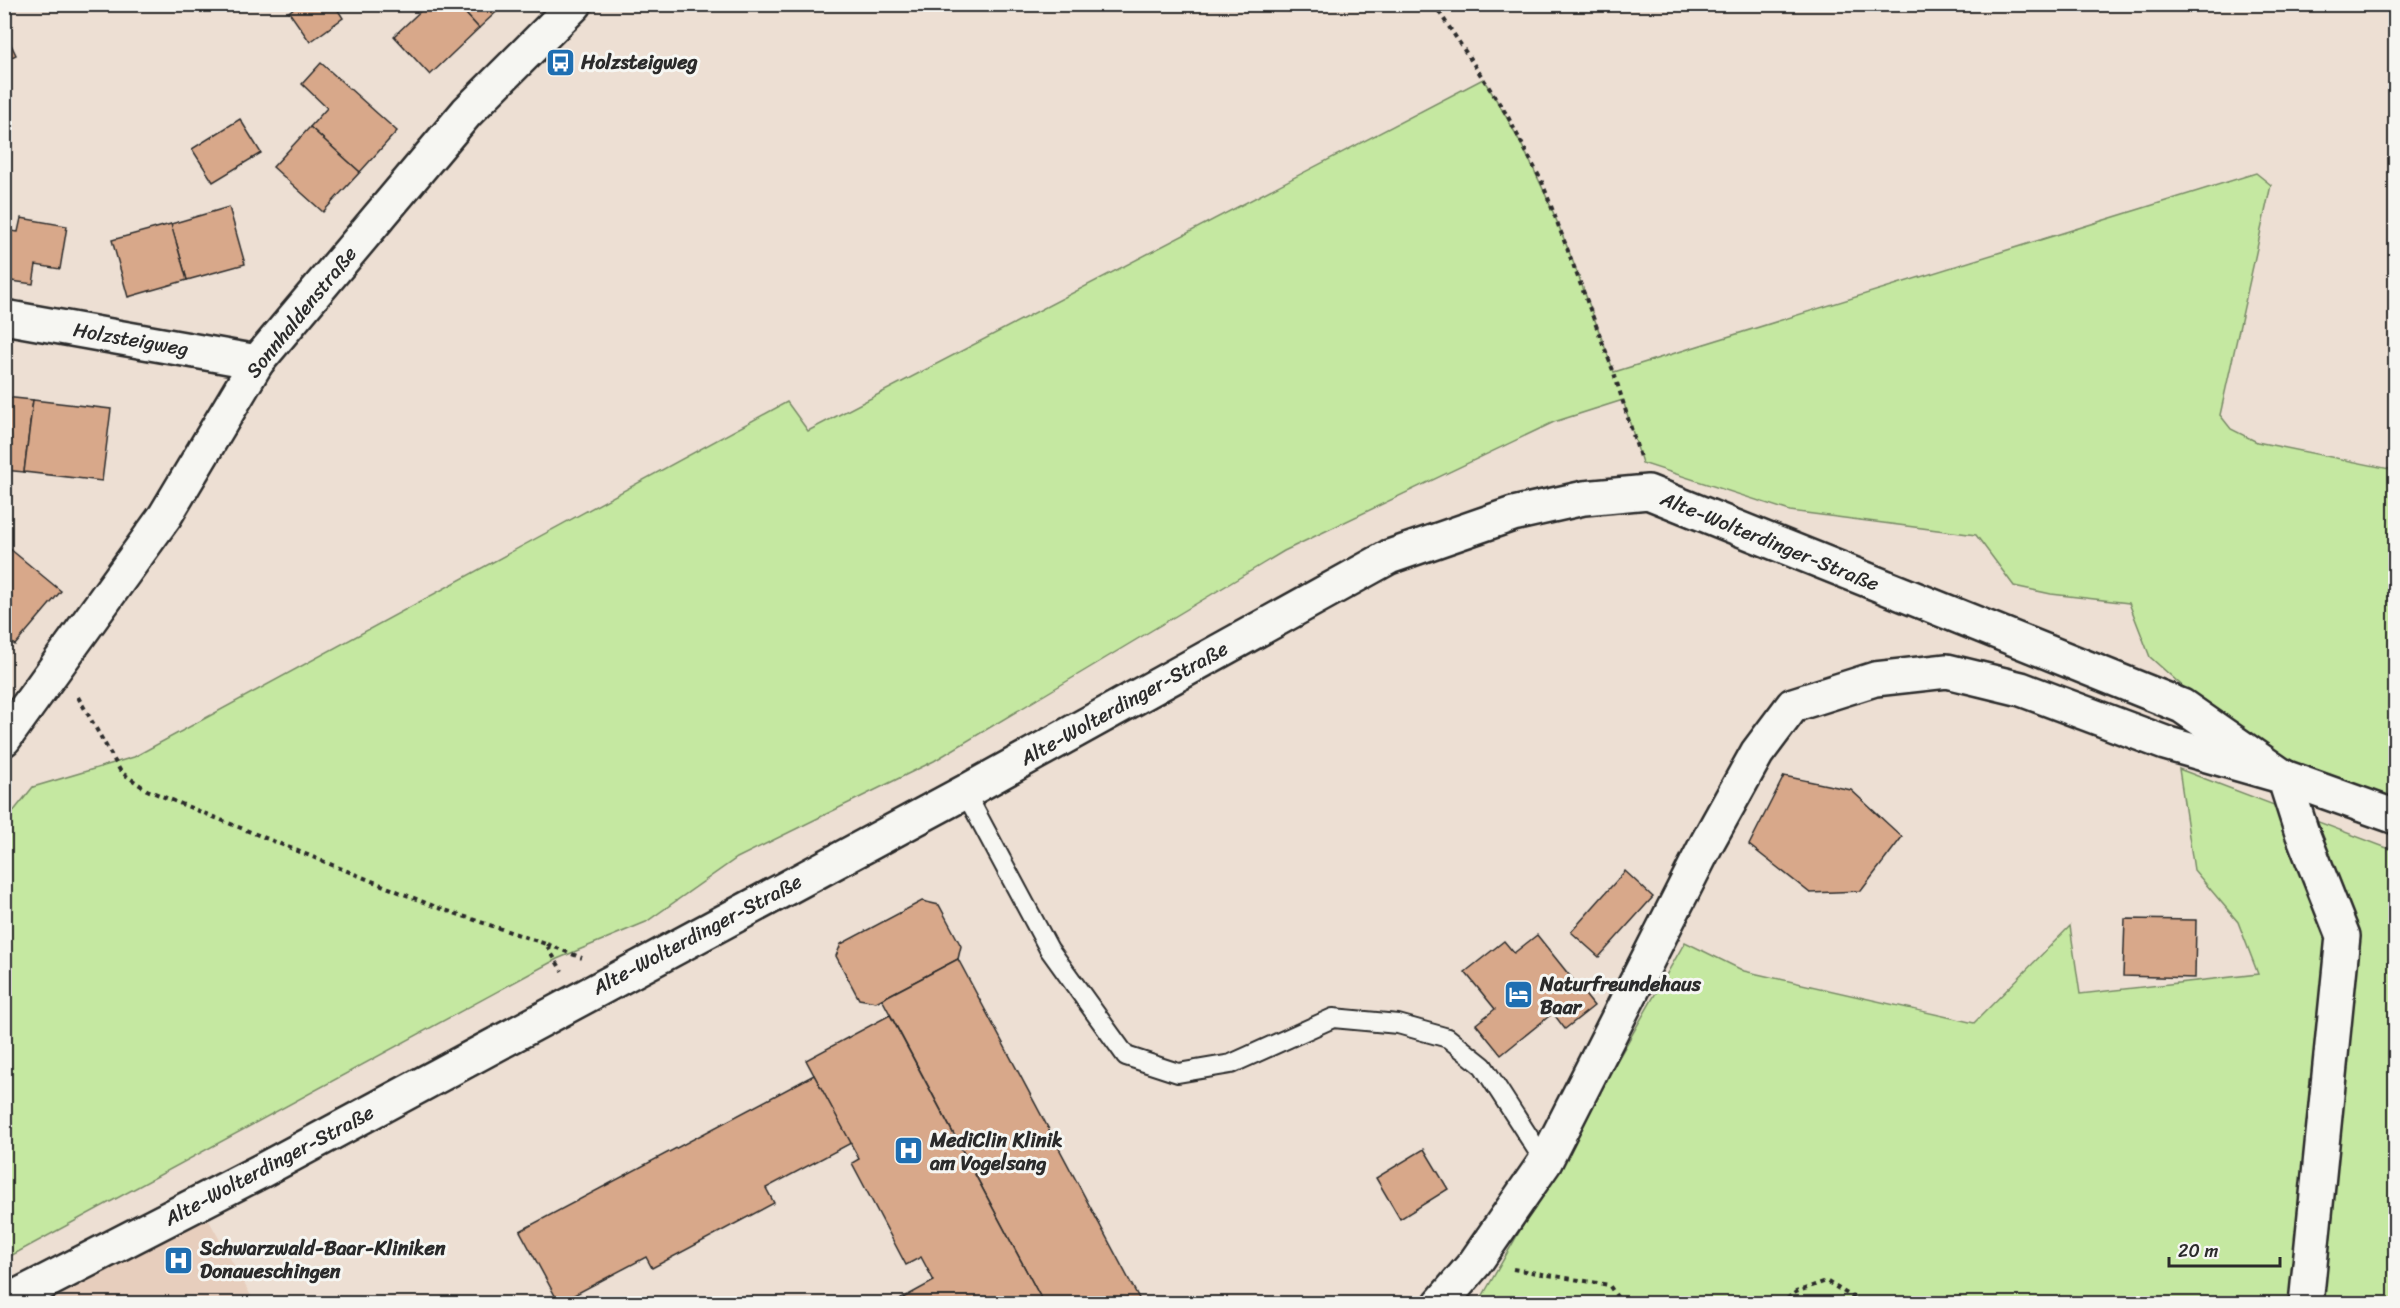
<svg xmlns="http://www.w3.org/2000/svg" width="2400" height="1308" font-family="Sriracha,sans-serif">
  <style>
    .built { fill: #e7cebd }
    .green { fill: #c5e8a1; stroke: #788a66; stroke-width: 1.5 }
    .building { fill: #d8a88a; stroke: #2b2b2b; stroke-width: 1.5 }
    .lines { fill: none; stroke-linecap: round; stroke-linejoin: round }
    .lane-casing { stroke: #2b2b2b; stroke-width: 22 }
    .street-casing { stroke: #2b2b2b; stroke-width: 38 }
    .path { stroke: #2b2b2b; stroke-width: 4; stroke-dasharray: 4.5 4.5; stroke-linecap: butt }
    .lane { stroke: #f6f6f2; stroke-width: 18 }
    .street { stroke: #f6f6f2; stroke-width: 33 }
    .labels { text-anchor: middle; stroke-width: 6; stroke-linejoin: round; paint-order: stroke }
    .poi-label { font-size: 20px; font-weight: bold; fill: #2b2b2b; stroke: #f6f6f2; text-anchor: start }
    .street-label { font-size: 20px; fill: #2b2b2b; stroke: #f6f6f2 }
  </style>
  <rect width="100%" height="100%" fill="#eddfd3"/>
  <filter id="ink" filterUnits="userSpaceOnUse"><feTurbulence type="fractalNoise" baseFrequency=".0167" numOctaves="2"/><feDisplacementMap in="SourceGraphic" scale="12" xChannelSelector="R" yChannelSelector="G"/><feConvolveMatrix kernelMatrix="1 2 1 2 8 2 1 2 1" color-interpolation-filters="sRGB"/></filter>
  <g filter="url(#ink)">
    <polygon class="built" points="207,1217 255,1303 45,1304"/>
    <g class="green">
      <path d="M 1483,79 C 1543,169 1577,272 1614,372 L 2256,173 L 2271,185 L 2220,415 L 2231,429 L 2257,442 L 2395,470 L 2395,817 L 2284,777 L 2150,657 L 2129,603 L 2051,594 L 2014,586 L 1976,535 L 1790,511 L 1642,463 L 1623,400 L 1554,422 L 1284,551 L 934,761 L 737,858 L 646,922 L 557,959 L 5,1259 L 4,823 L 33,787 L 134,757 L 787,402 L 808,431 Z"/>
      <polygon points="2179,769 2395,851 2395,1303 1478,1304 1685,942 1744,971 1974,1023 2070,926 2080,994 2258,974 2238,922 2194,870"/>
    </g>
    <g class="building">
      <polygon points="299,4 334,4 343,18 310,42 289,12"/>
      <polygon points="428,4 457,4 479,28 430,75 394,36"/>
      <polygon points="457,4 505,4 479,28"/>
      <polygon points="4,30 16,55 4,61"/>
      <polygon points="321,63 397,131 360,172 310,127 327,108 302,84"/>
      <polygon points="240,119 261,153 213,182 192,149"/>
      <polygon points="310,127 360,172 323,212 273,167"/>
      <polygon points="229,207 245,264 187,280 171,224"/>
      <polygon points="21,218 67,226 60,269 36,265 33,284 4,280 4,230 18,232"/>
      <polygon points="171,224 187,280 128,297 112,240"/>
      <polygon points="4,397 33,400 24,472 4,470"/>
      <polygon points="33,400 111,409 102,481 24,472"/>
      <polygon points="4,544 61,591 15,645 4,637"/>
      <polygon points="1784,776 1851,790 1902,837 1861,891 1810,893 1749,845"/>
      <polygon points="1625,871 1653,897 1599,957 1571,932"/>
      <polygon points="922,901 939,905 961,946 958,959 876,1002 859,999 836,956 841,944"/>
      <polygon points="2125,919 2196,920 2195,978 2123,976"/>
      <polygon points="1537,935 1594,1006 1565,1029 1553,1013 1501,1055 1476,1024 1495,1009 1465,972 1504,941 1514,953"/>
      <polygon points="958,959 1142,1304 1044,1304 882,999"/>
      <polygon points="890,1015 1044,1304 892,1304 934,1281 921,1257 906,1265 852,1163 859,1159 806,1060"/>
      <polygon points="814,1075 851,1143 766,1188 774,1203 652,1268 646,1257 559,1303 520,1231"/>
      <polygon points="1424,1149 1448,1189 1400,1219 1376,1178"/>
    </g>
    <g class="lines">
      <defs>
        <polyline id="lane" points="965,792 1049,949 1126,1056 1178,1073 1231,1064 1333,1018 1398,1024 1448,1038 1483,1066 1545,1162"/>
        <g id="street">
          <polyline points="4,317 257,362"/>
          <polyline points="4,739 165,516 257,362 467,112 575,4"/>
          <polyline points="2284,777 2301,830 2343,936 2306,1304"/>
          <polyline points="4,1303 261,1171 965,792 1389,557 1513,514 1584,498 1648,492 2182,706 2284,777"/>
          <polyline points="1440,1304 1475,1263 1545,1162 1707,843 1757,753 1793,705 1875,679 1947,671 2021,689 2165,743 2284,777 2396,817"/>
        </g>
      </defs>
      <use href="#lane" class="lane-casing"/>
      <use href="#street" class="street-casing"/>
      <g class="path">
        <polyline points="1434,4 1507,115 1542,182 1614,373 1640,457"/>
        <polyline points="78,697 121,772 147,790 436,907 546,944 562,971"/>
        <polyline points="547,944 582,958"/>
        <polyline points="1513,1269 1609,1285 1622,1304"/>
        <polyline points="1780,1304 1796,1292 1826,1281 1864,1304"/>
      </g>
      <use href="#lane" class="lane"/>
      <use href="#street" class="street"/>
    </g>
  </g>
  <defs>
    <symbol id="bus-square" viewBox="-11 -11 22 22"><rect x="-9" y="-9" width="18" height="18" rx="4" fill="#1f6fb2" stroke="#f6f6f2"/><path d="M-5-6H5V4H4V6H2V4H-2V6H-4V4H-5ZM-3.5-4V0h7V-4ZM-3.5 1.2v1.5H-2V1.2ZM2 1.2v1.5H3.5V1.2Z" fill="#fff"/></symbol>
    <symbol id="hotel-square" viewBox="-11 -11 22 22"><rect x="-9" y="-9" width="18" height="18" rx="4" fill="#1f6fb2" stroke="#f6f6f2"/><path d="M-6-4.5h1.5V1H6V5H4.5V3h-9V5H-6ZM-4 0a1.8 1.8 0 1 1 3.6 0ZM.5 0V-2.5h3Q6-2.5 6 0Z" fill="#fff"/></symbol>
    <symbol id="hospital-square" viewBox="-11 -11 22 22"><rect x="-9" y="-9" width="18" height="18" rx="4" fill="#1f6fb2" stroke="#f6f6f2"/><path d="M-5-5h3v3.5h4V-5h3V5h-3V1.5h-4V5h-3Z" fill="#fff"/></symbol>
  </defs>
  <g fill-rule="evenodd">
    <use href="#bus-square" x="544" y="46" width="33" height="33"/>
    <use href="#hotel-square" x="1502" y="978" width="33" height="33"/>
    <use href="#hospital-square" x="892" y="1134" width="33" height="33"/>
    <use href="#hospital-square" x="162" y="1244" width="33" height="33"/>
  </g>
  <g class="labels">
    <g class="poi-label">
      <text x="581" y="69">Holzsteigweg</text>
      <text x="1540" y="991">Naturfreundehaus<tspan x="1540" dy="23">Baar</tspan></text>
      <text x="930" y="1147">MediClin Klinik<tspan x="930" dy="23">am Vogelsang</tspan></text>
      <text x="200" y="1255">Schwarzwald-Baar-Kliniken<tspan x="200" dy="23">Donaueschingen</tspan></text>
    </g>
    <g class="street-label">
      <text transform="translate(301 312) rotate(-51)" y="7">Sonnhaldenstraße</text>
      <text transform="translate(131 339) rotate(10)" y="7">Holzsteigweg</text>
      <text transform="translate(1770 541) rotate(22)" y="7">Alte-Wolterdinger-Straße</text>
      <text transform="translate(1124 703) rotate(-29)" y="7">Alte-Wolterdinger-Straße</text>
      <text transform="translate(697 934) rotate(-28)" y="7">Alte-Wolterdinger-Straße</text>
      <text transform="translate(269 1165) rotate(-28)" y="7">Alte-Wolterdinger-Straße</text>
    </g>
  </g>
  <rect width="2400" height="1308" fill="none" stroke="#f6f6f2" stroke-width="24"/>
  <rect x="12" y="12" width="2376" height="1284" fill="none" stroke="#2b2b2b" stroke-width="2" filter="url(#ink)"/>
  <path d="M2169 1257v9h111v-9" fill="none" stroke="#2b2b2b" stroke-width="3"/>
  <text x="2178" y="1257" font-size="18" fill="#2b2b2b" stroke="#f6f6f2" stroke-width="4.5" paint-order="stroke">20 m</text>
</svg>
